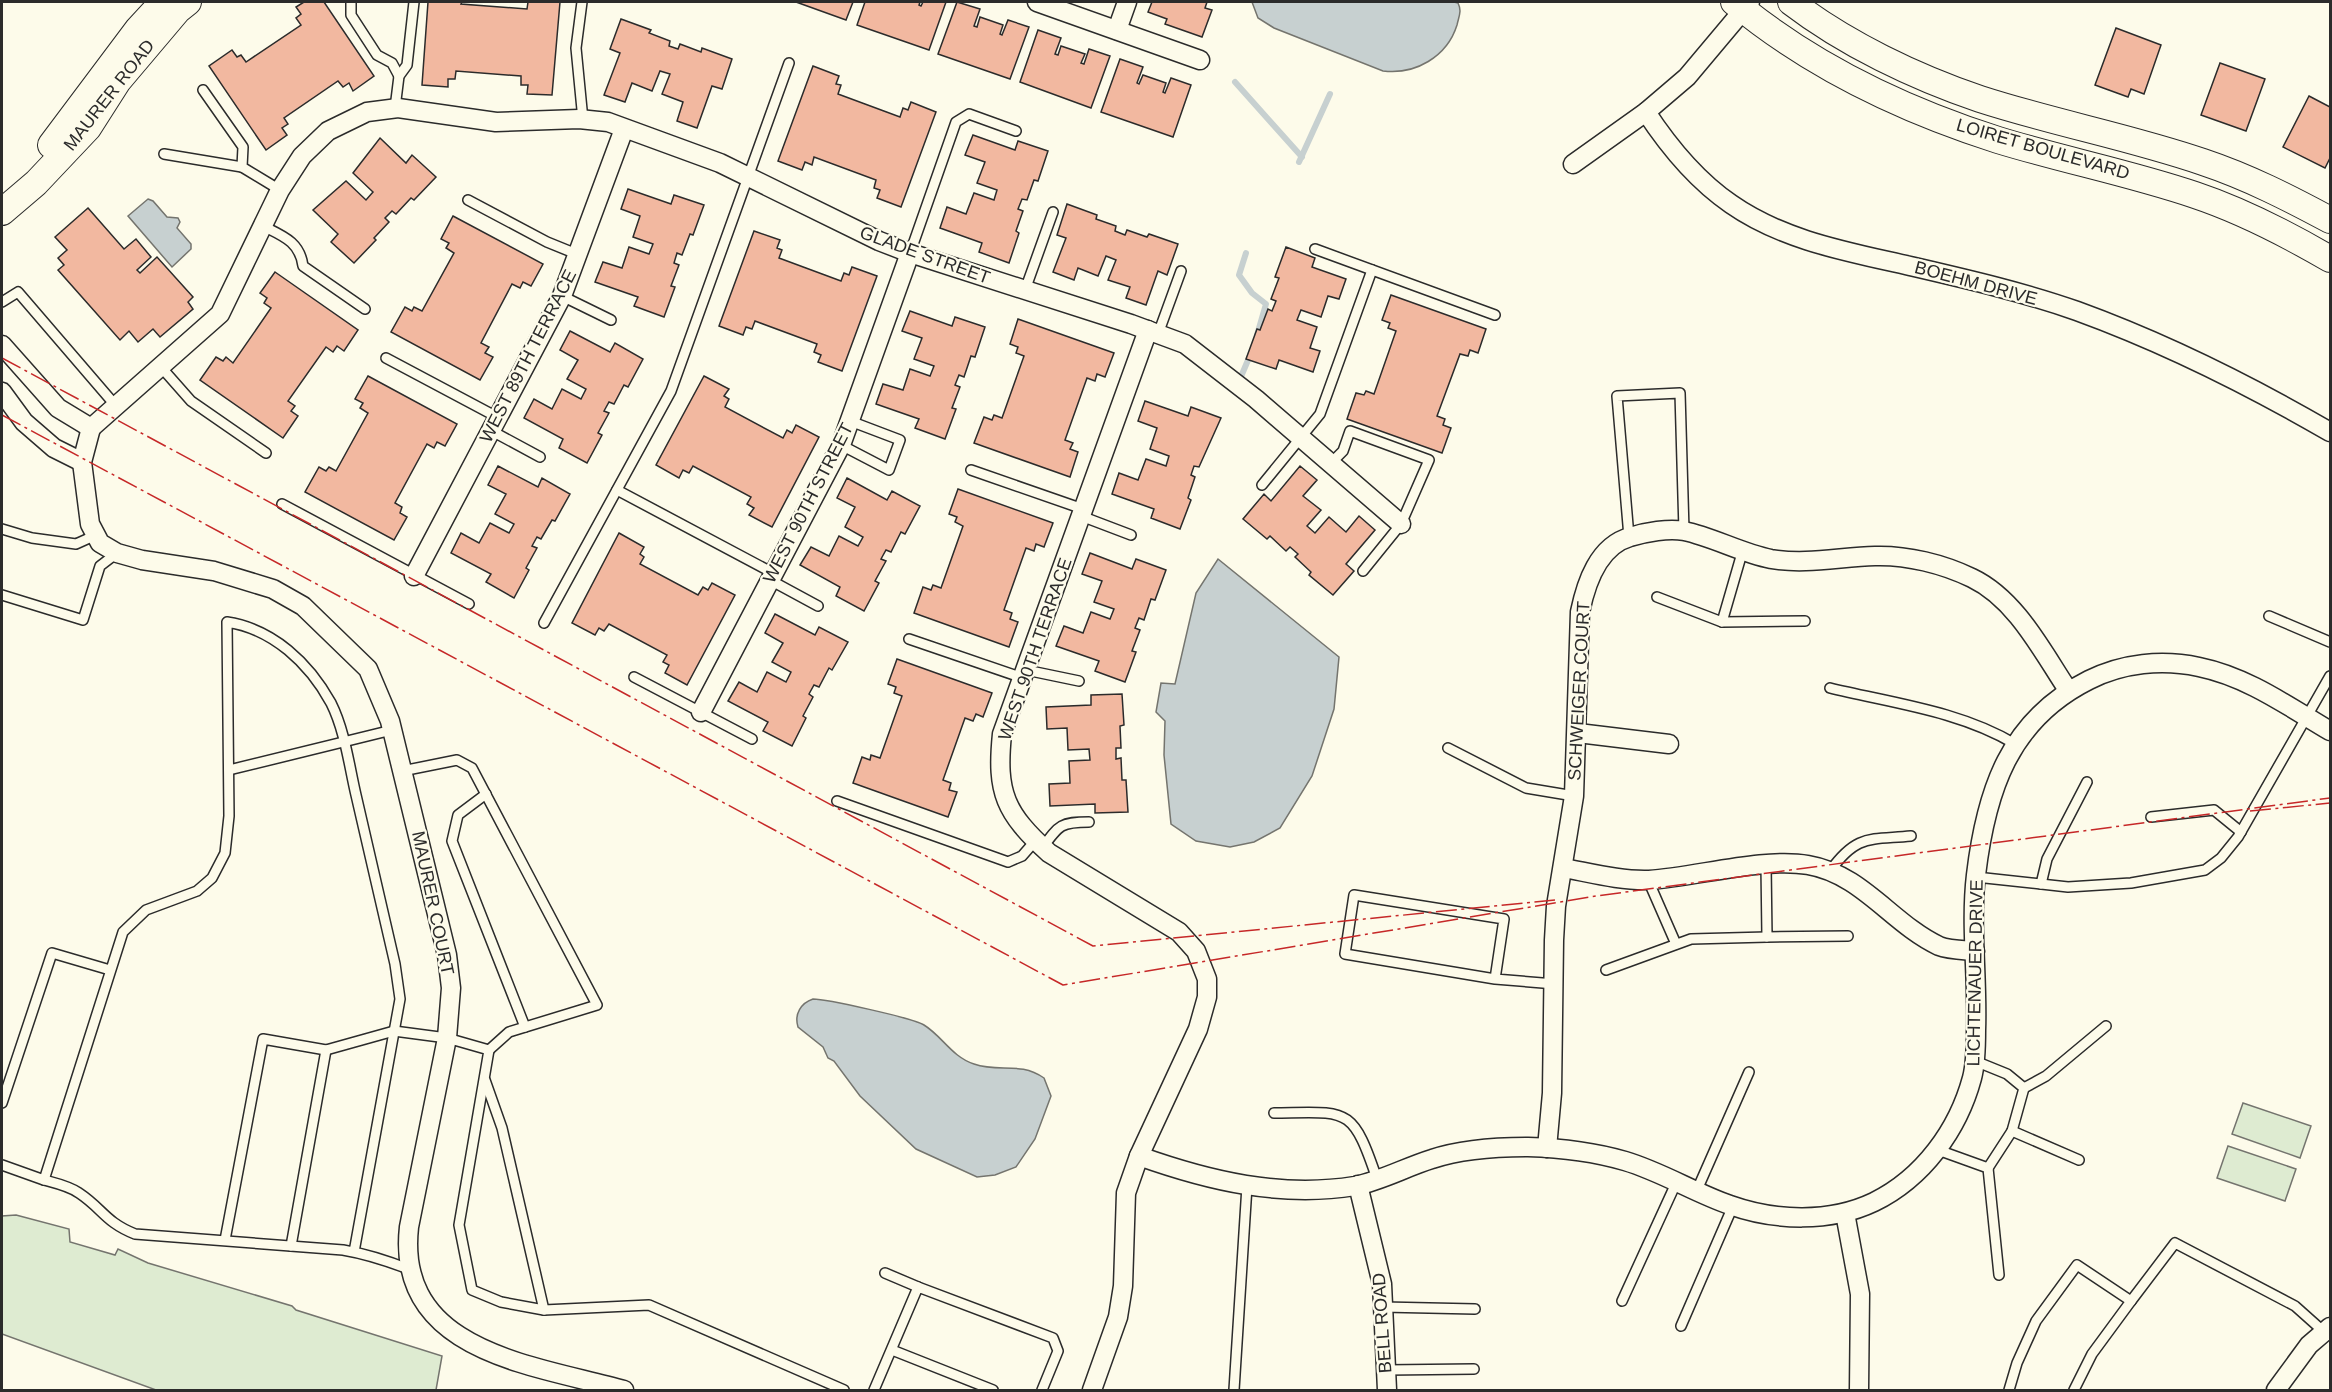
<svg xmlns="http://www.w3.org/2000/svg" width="2332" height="1392" font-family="Helvetica,sans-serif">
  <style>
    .green { fill: #deebd1; stroke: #74746e; stroke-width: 1.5 }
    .water { fill: #c7d0d0; stroke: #74746e; stroke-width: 1.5 }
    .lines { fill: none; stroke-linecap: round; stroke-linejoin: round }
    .stream { stroke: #c7d0d0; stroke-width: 6 }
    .building { fill: #f2b8a0; stroke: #2b2b2b; stroke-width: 1.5 }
    .lane-casing { stroke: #2b2b2b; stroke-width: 12 }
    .street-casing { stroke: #2b2b2b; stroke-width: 21 }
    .secondary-casing { stroke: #2b2b2b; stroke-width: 28 }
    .lane { stroke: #fdfbea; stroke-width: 9 }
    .street { stroke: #fdfbea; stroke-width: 18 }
    .secondary { stroke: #fdfbea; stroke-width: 26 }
    .power { stroke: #c62828; stroke-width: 1.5; stroke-dasharray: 21 4.5 3 4.5; stroke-linecap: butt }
    .labels { text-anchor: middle; stroke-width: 4.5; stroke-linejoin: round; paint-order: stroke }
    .street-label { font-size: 18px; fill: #2b2b2b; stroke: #fdfbea }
  </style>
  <rect width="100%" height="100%" fill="#fdfbea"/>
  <g class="green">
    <polygon points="2243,1103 2311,1126 2300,1158 2232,1134"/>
    <polygon points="2228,1146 2296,1169 2285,1201 2217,1178"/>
    <polygon points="16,1215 69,1229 70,1242 115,1255 118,1249 148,1263 292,1306 296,1310 442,1356 436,1390 156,1390 2,1334 2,1216"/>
  </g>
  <g class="water">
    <path d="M 1252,2 L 1454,2 L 1458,3 C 1462,11 1459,16 1457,25 C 1447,57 1415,75 1383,71 L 1274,28 L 1258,18 Z"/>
    <polygon points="148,199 153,201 167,217 178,218 180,222 177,228 191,244 191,249 172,267 128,216"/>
    <polygon points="1218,559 1339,657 1334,709 1312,776 1280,828 1254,842 1230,847 1196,841 1171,824 1164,755 1165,721 1156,712 1161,683 1175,684 1196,593"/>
    <path d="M 813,999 C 826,999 913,1018 924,1025 C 942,1036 952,1057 974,1064 C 1000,1073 1019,1061 1044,1078 L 1051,1096 L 1035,1139 L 1016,1167 L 995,1175 L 977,1177 L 916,1149 L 860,1096 L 834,1061 L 828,1058 L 823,1047 L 798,1027 C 794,1014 801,1003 813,999 Z"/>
  </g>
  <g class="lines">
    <g class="stream">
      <polyline points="1235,82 1302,157"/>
      <polyline points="1299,162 1330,94"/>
      <polyline points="1246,253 1239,275 1252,293 1266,304 1257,335"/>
      <polyline points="1240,379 1251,353"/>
    </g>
  </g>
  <g class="building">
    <polygon points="304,2 324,2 374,76 353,91 349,83 343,87 338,81 284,118 288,124 282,128 287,135 266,150 209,66 232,50 237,57 241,55 246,62 301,25 296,18 301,14 296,7"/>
    <polygon points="428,2 462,2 461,4 527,9 528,2 560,2 552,95 527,94 528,85 521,85 521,76 456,71 455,79 448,79 448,87 422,85"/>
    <polygon points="796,2 853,2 846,20"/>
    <polygon points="865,2 920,2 919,5 921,6 923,2 946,2 929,50 857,25"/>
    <polygon points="957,2 980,9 974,26 977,27 980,17 1003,25 1000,34 1002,35 1008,20 1029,27 1010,79 938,54"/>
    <polygon points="1152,2 1207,2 1205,8 1212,10 1202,37 1165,24 1167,19 1148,12"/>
    <polygon points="621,19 651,30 649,33 670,41 669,46 678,49 680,44 701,52 702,48 732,59 722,89 712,86 697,128 677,121 683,102 662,94 670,74 660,71 652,91 632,83 625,102 604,95 620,53 610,49"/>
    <polygon points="2116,28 2161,45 2144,94 2131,89 2128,97 2095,85"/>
    <polygon points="1038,30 1061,38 1055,54 1058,55 1061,46 1085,54 1081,63 1084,64 1089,49 1110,56 1091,108 1020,82"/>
    <polygon points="1120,59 1143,67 1137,83 1139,84 1143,75 1166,83 1163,92 1165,93 1171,78 1191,85 1173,137 1101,112"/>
    <polygon points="2220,63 2265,79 2246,131 2201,115"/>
    <polygon points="813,66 839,76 836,84 841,85 838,94 900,117 903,108 908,110 911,102 936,112 901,207 877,198 880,190 874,188 876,180 814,157 812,165 805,162 802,170 778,161"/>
    <polygon points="2309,96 2330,107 2330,158 2325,168 2283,147"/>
    <polygon points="973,135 1015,150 1018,141 1048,151 1038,181 1034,180 1027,200 1022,199 1018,209 1023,211 1016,231 1019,233 1009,263 979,252 982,243 940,228 947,207 966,214 974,193 994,200 997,190 977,183 985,162 965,155"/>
    <polygon points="380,138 406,163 412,155 436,177 414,200 411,198 396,214 392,211 385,218 389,222 374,238 376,240 354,263 331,242 338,234 313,210 346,181 366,200 373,192 353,173"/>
    <polygon points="628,189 671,204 674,195 704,205 693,235 690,234 682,255 677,253 674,263 679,265 671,286 675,287 664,317 634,306 638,297 595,282 603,262 622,268 629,247 649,254 653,244 633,237 640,216 621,209"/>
    <polygon points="1067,204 1097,215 1096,219 1116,226 1115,231 1125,235 1127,230 1147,237 1149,234 1178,244 1167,275 1158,271 1146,305 1126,298 1130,287 1108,280 1116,260 1106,256 1098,276 1078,268 1074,280 1053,272 1066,238 1057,235"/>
    <polygon points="88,208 124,249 136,239 151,257 137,270 140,273 157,257 193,297 188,302 193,309 160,337 153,329 138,342 129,331 120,340 58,270 64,265 58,258 67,250 55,237"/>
    <polygon points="453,216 543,264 531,286 523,282 520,288 512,284 481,343 489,347 485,353 493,357 480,380 391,332 405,307 412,311 414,307 422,311 454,253 446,248 449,243 441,239"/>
    <polygon points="754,231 780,240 777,248 782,250 779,258 841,281 844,273 849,275 852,267 877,276 842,371 818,362 821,355 814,352 817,344 755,321 752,329 746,327 743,335 719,326"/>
    <polygon points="1286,247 1315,258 1312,267 1346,279 1339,299 1328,296 1321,317 1301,310 1297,320 1317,327 1310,348 1320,351 1313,372 1279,360 1276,369 1246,359 1257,329 1260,330 1268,309 1272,311 1276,301 1271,299 1279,278 1275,277"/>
    <polygon points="275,272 358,330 344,351 337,346 333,352 326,347 288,401 295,406 291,411 298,416 283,438 200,380 216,357 223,361 226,357 233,363 271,308 264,303 267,298 260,293"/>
    <polygon points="1391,295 1486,329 1478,353 1470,350 1468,356 1460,354 1437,416 1445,419 1443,425 1451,428 1442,453 1347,419 1356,393 1364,395 1366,391 1374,394 1396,331 1388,328 1390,323 1382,320"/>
    <polygon points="910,311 952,326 955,317 985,327 975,357 971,356 964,377 959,375 955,385 960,387 952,408 956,409 945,439 915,428 919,419 876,404 883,384 903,390 910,369 930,376 934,366 914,359 922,338 902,331"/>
    <polygon points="1018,319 1114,353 1105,377 1097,374 1095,381 1087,378 1065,440 1073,443 1070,449 1078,452 1070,477 974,443 984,417 992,420 994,415 1002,418 1024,356 1016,353 1018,347 1010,344"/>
    <polygon points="570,331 610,352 615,343 643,359 628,387 624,385 614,404 609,402 604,411 609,413 598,433 602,435 587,463 559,448 563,439 524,418 534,399 552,409 562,389 581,399 586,389 567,379 578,360 560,350"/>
    <polygon points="368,376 457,424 445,446 437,442 434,448 427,444 395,503 402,507 400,513 407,517 394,540 305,492 319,467 326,471 329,467 336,471 368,413 360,408 363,403 355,399"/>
    <polygon points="704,376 729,389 724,396 729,399 725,407 783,438 787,430 792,433 796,425 819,437 772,527 749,515 754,508 747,504 751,497 693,466 689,473 683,470 679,478 656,465"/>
    <polygon points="1145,401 1188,416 1191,407 1221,418 1199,467 1194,466 1191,475 1195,477 1188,498 1191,500 1180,529 1151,518 1154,509 1112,494 1119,473 1138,480 1146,459 1166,466 1169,456 1150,449 1157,428 1138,421"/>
    <polygon points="498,466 538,487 542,478 570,494 555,521 552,520 541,539 537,537 532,546 537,548 526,568 529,570 514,598 486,582 491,574 451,553 461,533 479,543 490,523 509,533 514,524 495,514 506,494 488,485"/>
    <polygon points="1300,466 1317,480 1303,496 1321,510 1307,526 1315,533 1329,517 1346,532 1359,516 1375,530 1346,564 1354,571 1333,595 1309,575 1311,572 1295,557 1298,554 1290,547 1286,551 1270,536 1267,539 1243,519 1264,494 1271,501"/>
    <polygon points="847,478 887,500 892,491 920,506 905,534 901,532 891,552 886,550 881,559 886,561 875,581 879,583 864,611 836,596 840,587 800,565 811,547 829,556 839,536 858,546 863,537 845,527 855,507 837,498"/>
    <polygon points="958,489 1053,523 1044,547 1036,544 1034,551 1026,548 1004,610 1012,613 1010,619 1018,622 1009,647 914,613 923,587 931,590 933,585 941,588 963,526 955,522 957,517 949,514"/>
    <polygon points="619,533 644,547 640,554 644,557 640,564 698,595 703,587 708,590 712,583 735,595 687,685 665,673 669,665 663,662 667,655 609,624 604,631 599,628 595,635 572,623"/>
    <polygon points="1090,553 1132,569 1136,559 1166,570 1155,600 1151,599 1144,620 1139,618 1135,628 1140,630 1132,651 1136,652 1125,682 1095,671 1099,661 1056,646 1064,626 1083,633 1091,612 1110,619 1114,609 1094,602 1102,581 1082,574"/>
    <polygon points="775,614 815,635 819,627 848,642 832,670 829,668 819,687 814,685 809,694 813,697 803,716 806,718 792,746 763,731 768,722 728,701 739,682 757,692 767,672 786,682 791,672 772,662 783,643 765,633"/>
    <polygon points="897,659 992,693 983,717 976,714 973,721 965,718 943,780 951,783 949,790 957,792 948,817 853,783 862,757 870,760 871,755 880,758 902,696 894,693 896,687 888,684"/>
    <polygon points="1122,694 1124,725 1120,726 1121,748 1116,748 1116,759 1121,758 1122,780 1126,780 1128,812 1095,813 1095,804 1050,806 1049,784 1070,783 1069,761 1090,760 1089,749 1068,750 1067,728 1047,729 1046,707 1091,705 1091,695"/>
  </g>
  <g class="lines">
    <defs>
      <g id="lane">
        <polyline points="351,2 351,15 377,55 392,63 399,76"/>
        <polyline points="582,2 576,48 583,120"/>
        <polyline points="203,90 243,147 242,167 280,190"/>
        <polyline points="395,108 399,76 407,65 414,2"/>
        <polyline points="164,154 242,167"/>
        <polyline points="468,200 547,242 579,255"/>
        <path d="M 263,226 C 283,236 300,242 303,266 L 365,309"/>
        <polyline points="1315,249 1495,315"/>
        <polyline points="910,253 956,122 969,114 1016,131"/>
        <polyline points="1025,290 1053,212"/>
        <polyline points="562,296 611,320"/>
        <polyline points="2,302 18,292 116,406"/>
        <polyline points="1158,334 1181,271"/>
        <polyline points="386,358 497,417"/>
        <polyline points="161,367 191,401 266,453"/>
        <polyline points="490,430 540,457"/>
        <polyline points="841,445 889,470 900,440 850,421"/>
        <polyline points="1331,463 1343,451 1350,431 1429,460 1401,524 1363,571"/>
        <polyline points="971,470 1083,509"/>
        <polyline points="1262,485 1320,414 1372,270"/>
        <polyline points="617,490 773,573"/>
        <polyline points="282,504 469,604"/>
        <polyline points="1081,516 1131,535"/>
        <polyline points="2,529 32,538 76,544 96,535"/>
        <polyline points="1629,537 1617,396 1680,393 1684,531"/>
        <polyline points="1742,553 1722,622 1805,621"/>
        <polyline points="770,580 818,606"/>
        <polyline points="2,595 83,620 100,566 117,553"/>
        <polyline points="1657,597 1722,622"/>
        <polyline points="2269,616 2330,642"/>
        <polyline points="544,623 671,391 789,63"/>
        <polyline points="909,639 1023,678"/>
        <polyline points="1026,670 1079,681"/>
        <polyline points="634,677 752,739"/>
        <path d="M 1830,688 C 1892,703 1960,711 2015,744"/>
        <polyline points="1448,748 1526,788 1574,796"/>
        <polyline points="229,770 392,730"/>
        <polyline points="402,771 457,760 472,768 597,1005 509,1032 489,1050"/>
        <polyline points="486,794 458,815 452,841 525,1027"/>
        <polyline points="837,801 1008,862 1022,856 1036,840"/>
        <polyline points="2151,817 2214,810 2241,832"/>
        <path d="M 1043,847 C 1059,825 1061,822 1089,822"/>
        <polyline points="1766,865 1767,937 1848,936"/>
        <path d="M 1830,871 C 1857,834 1869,840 1911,836"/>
        <polyline points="1976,877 2068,887 2131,883 2205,870 2221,858 2238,837 2330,676"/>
        <polyline points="1648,880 1676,944"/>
        <polyline points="2041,884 2047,859 2087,782"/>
        <polyline points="1606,970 1691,939 1767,937"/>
        <polyline points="1495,979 1504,919 1354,895 1345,954 1495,979 1555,984"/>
        <polyline points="1975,1061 2007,1074 2024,1088 2012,1131 1988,1168"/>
        <polyline points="485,1080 502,1128 544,1310"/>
        <polyline points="2024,1088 2046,1076 2106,1026"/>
        <polyline points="2,1103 52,953 110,970"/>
        <path d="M 1274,1113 C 1348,1112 1352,1105 1377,1179"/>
        <polyline points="2012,1131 2079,1160"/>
        <polyline points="1938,1150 1988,1168 1999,1275"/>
        <polyline points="2,1165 44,1180"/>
        <polyline points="1697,1190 1749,1072"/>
        <polyline points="225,1240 263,1039 326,1050 394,1031 447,1038 489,1050 459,1225 472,1290 501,1302 544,1310 649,1305 844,1390"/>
        <polyline points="291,1246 326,1050"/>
        <path d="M 354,1252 L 400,999 L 395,964 C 382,908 369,852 356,795 C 349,765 345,731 331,703 C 309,663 273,629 227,622 L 229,816 L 225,853 L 212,878 L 197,891 L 146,910 L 123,932 L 44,1180 C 55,1183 69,1186 79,1193 C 103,1209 105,1222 135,1234 L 343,1250 C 367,1254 388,1261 411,1270"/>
        <polyline points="885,1273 918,1287"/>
        <polyline points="1622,1301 1677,1181"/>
        <polyline points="2131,1301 2175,1243 2295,1306 2323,1331"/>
        <polyline points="1383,1307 1475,1309"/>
        <polyline points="1681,1326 1733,1206"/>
        <polyline points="892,1350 993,1390"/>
        <polyline points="1386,1370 1474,1369"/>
        <polyline points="874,1390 918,1287 1053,1338 1058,1351 1042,1390"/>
        <polyline points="1234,1390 1247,1186"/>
        <polyline points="2009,1390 2017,1363 2036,1321 2077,1265 2131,1301 2092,1354 2074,1390"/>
      </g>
      <g id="street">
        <polyline points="1037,2 1200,60"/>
        <polyline points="1117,30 1127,2"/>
        <path d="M 1646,112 C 1669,147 1696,180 1731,204 C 1784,241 1849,252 1910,266 C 1966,279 2023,292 2077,311 C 2165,343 2249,385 2330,432"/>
        <polyline points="1573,164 1646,112 1687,77 1750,2"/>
        <polyline points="2,345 58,408 91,428"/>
        <polyline points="2,392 24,422 54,448 82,462"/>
        <polyline points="91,428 220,314 280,190 302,156 328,131 367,112 398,108 496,122 579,119 608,122 720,163 879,241 910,253 1131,324 1185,344 1256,399 1401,524"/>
        <path d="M 91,428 L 82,462 L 90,524 L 100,543 L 117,553 L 142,560 L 214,571 L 273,589 L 303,606 L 368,669 L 390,721 L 447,955 L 451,988 L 447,1038 L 409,1227 C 395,1353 535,1365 624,1390"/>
        <polyline points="414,576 562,296 624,129"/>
        <polyline points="701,712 841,445 910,253"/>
        <polyline points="1578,733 1669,744"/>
        <path d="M 1564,868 C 1591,873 1621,881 1649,880 C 1696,877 1764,857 1808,865 C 1862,874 1892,924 1939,946 C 1949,950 1964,950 1975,951"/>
        <path d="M 1547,1148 L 1552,1093 L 1554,940 L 1556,906 L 1574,796 L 1580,612 C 1586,583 1598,546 1630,537 C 1646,532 1669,528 1684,531 C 1713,537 1741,553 1771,559 C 1806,565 1840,557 1875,556 C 1907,555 1943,564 1972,578 C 2016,599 2042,651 2068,690"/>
        <path d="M 1139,1156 C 1209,1181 1281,1198 1355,1186 C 1381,1181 1406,1167 1432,1159 C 1462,1149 1496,1147 1528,1147 C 1560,1148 1594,1152 1625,1161 C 1662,1172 1695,1193 1730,1205 C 1775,1221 1830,1223 1874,1202 C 1923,1178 1958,1130 1972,1078 C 1976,1063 1976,1046 1976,1030 C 1978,978 1970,926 1976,875 C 1986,791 2009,720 2089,680 C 2123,663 2162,659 2199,667 C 2248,677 2289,707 2330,731"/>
        <polyline points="1358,1185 1382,1284 1387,1390"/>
        <polyline points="1845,1213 1860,1294 1859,1390"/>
        <path d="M 1092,1390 L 1118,1317 L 1123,1286 L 1126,1193 L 1139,1156 L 1198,1029 L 1207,997 L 1207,979 L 1196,951 L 1179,932 L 1049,853 C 1005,813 996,793 1002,734 L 1148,330"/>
        <polyline points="2276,1390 2309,1345 2330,1327"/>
      </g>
      <g id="secondary">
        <path d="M 1734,2 C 1810,65 1904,110 1998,140 C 2063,160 2130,173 2195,195 C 2243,211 2287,234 2330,259"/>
        <path d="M 1791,2 C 1846,44 1915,77 1980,99 C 2054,123 2130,137 2203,162 C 2248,177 2289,198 2330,220"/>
        <polyline points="51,145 138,29 163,2"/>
        <polyline points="2,212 36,183 88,128 118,81 178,10 188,2"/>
      </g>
    </defs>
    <use href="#lane" class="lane-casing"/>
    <use href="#street" class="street-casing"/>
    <use href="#secondary" class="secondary-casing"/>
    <use href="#lane" class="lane"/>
    <use href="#street" class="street"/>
    <use href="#secondary" class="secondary"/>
    <g class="power">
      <polyline points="2,358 1093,946 1555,900"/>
      <polyline points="2,415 1063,985 1596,896 2330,798"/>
      <polyline points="2250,811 2330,803"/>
    </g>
  </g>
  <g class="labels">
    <g class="street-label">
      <text transform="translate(109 95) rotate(-52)" y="6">MAURER ROAD</text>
      <text transform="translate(2043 149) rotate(16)" y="6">LOIRET BOULEVARD</text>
      <text transform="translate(925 255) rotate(20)" y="6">GLADE STREET</text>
      <text transform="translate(1976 283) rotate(15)" y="6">BOEHM DRIVE</text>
      <text transform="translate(528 356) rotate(-63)" y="6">WEST 89TH TERRACE</text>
      <text transform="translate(808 503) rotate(-63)" y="6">WEST 90TH STREET</text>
      <text transform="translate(1035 649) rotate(-71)" y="6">WEST 90TH TERRACE</text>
      <text transform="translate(1579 691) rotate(-87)" y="6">SCHWEIGER COURT</text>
      <text transform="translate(433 903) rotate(78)" y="6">MAURER COURT</text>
      <text transform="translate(1975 973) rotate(-89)" y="6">LICHTENAUER DRIVE</text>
      <text transform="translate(1382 1323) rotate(-94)" y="6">BELL ROAD</text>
    </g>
  </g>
  <rect width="2332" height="1392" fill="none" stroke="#2b2b2b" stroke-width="6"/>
</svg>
